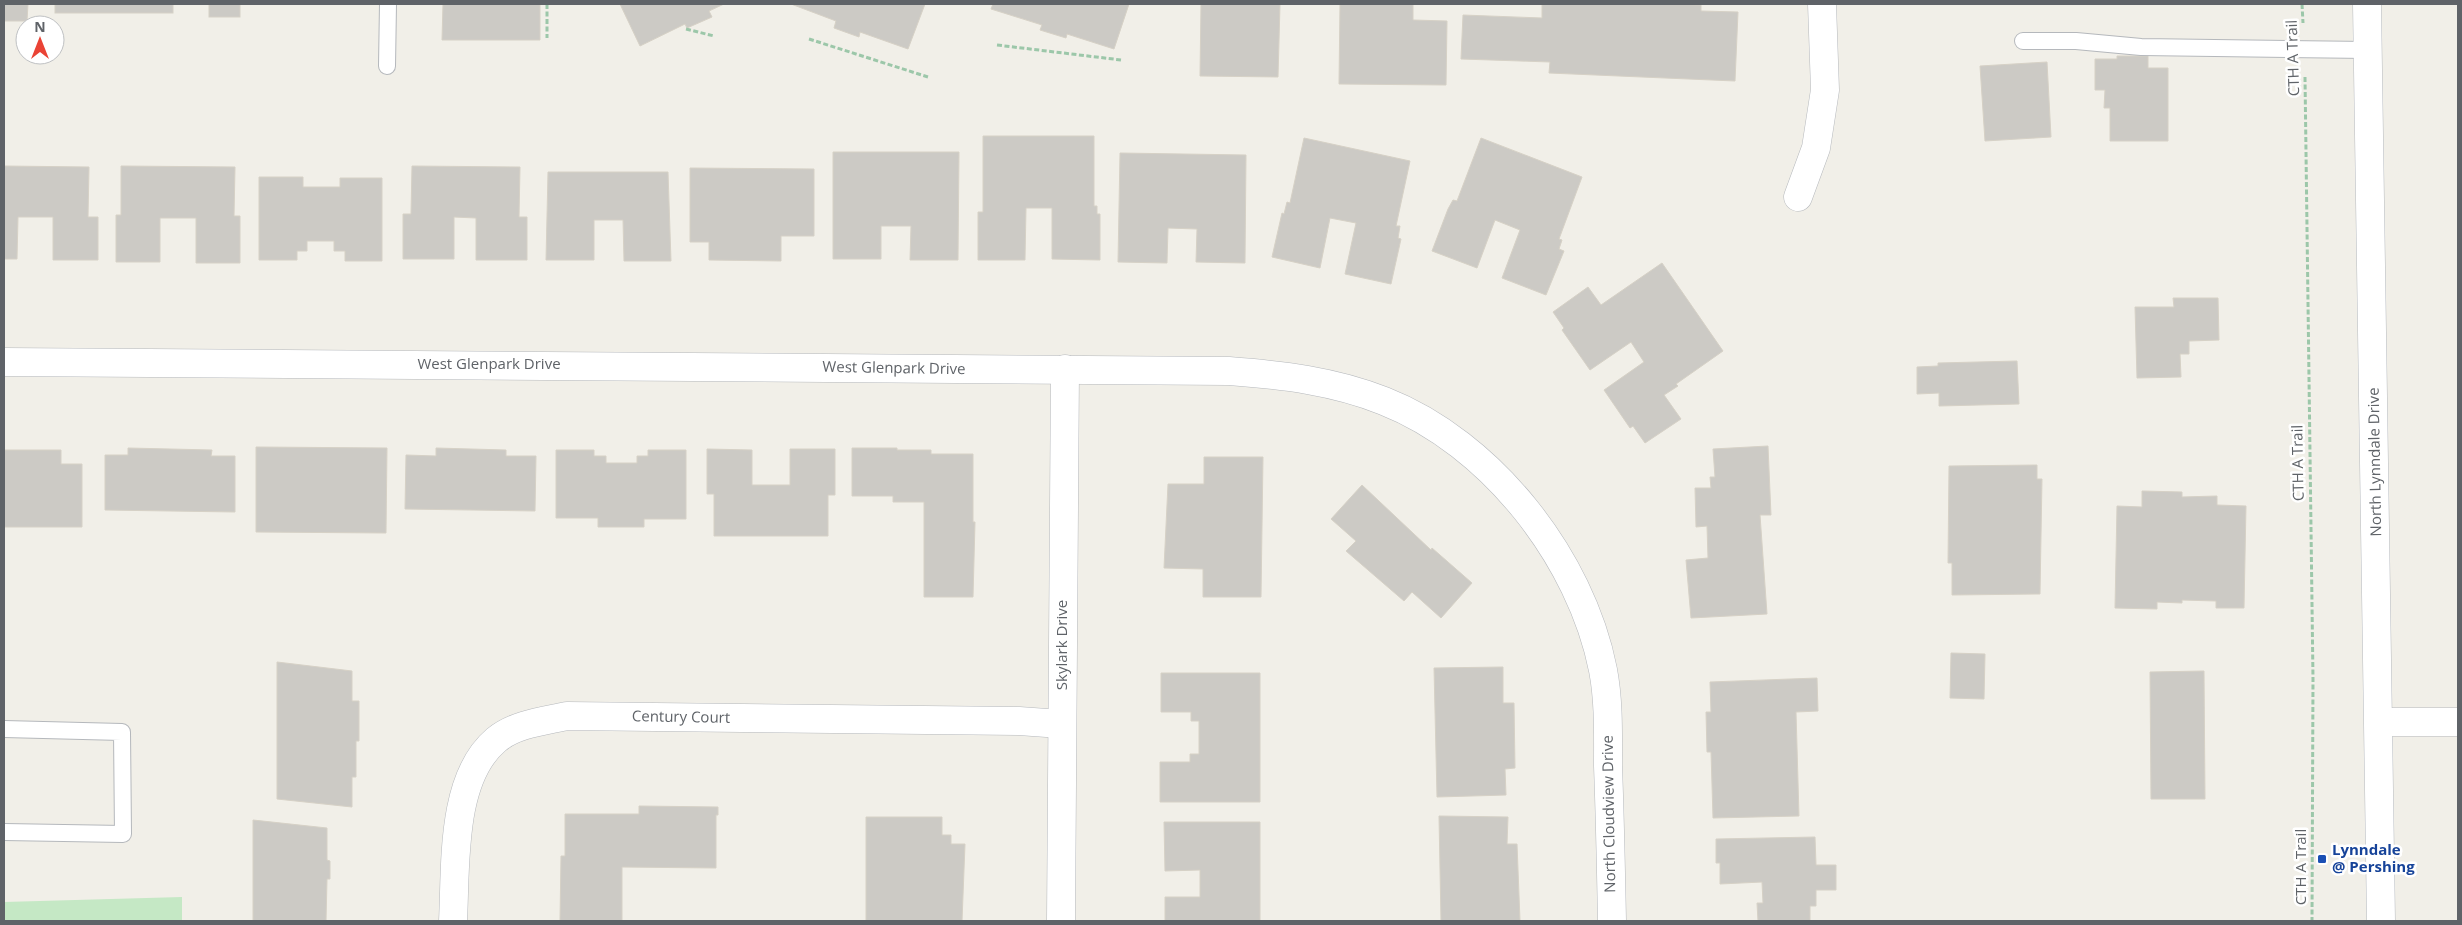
<svg xmlns="http://www.w3.org/2000/svg" width="2462" height="925" font-family="'Open Sans',sans-serif">
  <style>
    .green { fill: #c5e8c5 }
    .building { fill: #cccac5; stroke: #d6d1c6 }
    .lines { fill: none; stroke-linecap: round; stroke-linejoin: round }
    .service-casing { stroke: #b5b8bc; stroke-width: 18 }
    .minor-casing { stroke: #b5b8bc; stroke-width: 29 }
    .secondary-casing { stroke: #b6babf; stroke-width: 29 }
    .path { stroke: #9cc7a9; stroke-width: 3; stroke-dasharray: 5 2.5; stroke-linecap: butt }
    .service { stroke: #fff; stroke-width: 16 }
    .minor { stroke: #fff; stroke-width: 28 }
    .secondary { stroke: #fff; stroke-width: 28 }
    .transit-dot { fill: #1a4fb4; stroke: #fff; stroke-width: 2 }
    .labels { text-anchor: middle; stroke-width: 5; stroke-linejoin: round; paint-order: stroke }
    .street-label { font-size: 15px; fill: #5f6368; stroke: #fff }
    .transit-label { font-size: 15px; font-weight: bold; fill: #164399; stroke: #fff; text-anchor: start }
  </style>
  <rect width="100%" height="100%" fill="#f1efe8"/>
  <polygon class="green" points="182,897 182,921 4,921 4,902"/>
  <g class="building">
    <polygon points="4,4 28,4 27,21 4,21"/>
    <rect x="55" y="4" width="118" height="9"/>
    <rect x="209" y="4" width="31" height="13"/>
    <polygon points="443,4 540,4 540,40 442,40"/>
    <polygon points="620,4 724,4 709,11 712,17 687,28 685,24 640,46"/>
    <polygon points="791,4 925,4 908,49 860,32 859,37 834,28 836,21"/>
    <polygon points="993,4 1129,4 1114,49 1067,34 1066,38 1040,30 1042,25 991,9"/>
    <polygon points="1201,4 1280,4 1278,77 1200,76"/>
    <polygon points="1340,4 1413,4 1413,20 1447,21 1446,85 1339,84"/>
    <polygon points="1542,4 1673,4 1701,5 1701,11 1738,12 1735,81 1549,73 1550,62 1461,59 1463,15 1542,18"/>
    <polygon points="2117,56 2148,56 2148,68 2168,68 2168,141 2110,141 2110,108 2104,108 2105,90 2095,90 2095,59 2117,59"/>
    <polygon points="2047,62 2051,137 1985,141 1980,66"/>
    <polygon points="983,136 1094,136 1094,206 1097,206 1097,214 1100,214 1100,260 1052,259 1052,208 1026,208 1025,260 978,260 978,212 983,212"/>
    <polygon points="1304,138 1410,161 1396,226 1400,226 1398,238 1401,239 1391,284 1345,274 1356,223 1330,218 1320,268 1272,257 1282,213 1284,214 1287,202 1290,203"/>
    <polygon points="1481,138 1582,177 1559,239 1562,240 1559,249 1564,251 1546,295 1502,278 1520,230 1495,220 1477,268 1432,251 1448,209 1453,200 1457,201"/>
    <polygon points="833,152 959,152 958,260 910,260 911,226 881,226 881,259 833,259"/>
    <polygon points="1120,153 1246,155 1245,263 1196,262 1197,229 1168,228 1167,263 1118,262"/>
    <polygon points="4,166 89,167 88,217 98,217 98,260 53,260 53,217 18,217 17,259 4,259"/>
    <polygon points="121,166 235,167 234,216 240,216 240,263 196,263 196,218 160,218 160,262 116,262 116,215 121,215"/>
    <polygon points="412,166 520,167 519,217 527,217 527,260 476,260 476,218 454,217 454,259 403,259 403,214 411,214"/>
    <polygon points="690,168 814,169 814,236 781,236 781,261 709,260 709,242 690,242"/>
    <polygon points="548,172 668,172 671,261 624,261 623,220 594,220 594,260 546,260"/>
    <polygon points="259,177 303,177 303,187 340,187 340,178 382,178 382,261 345,261 345,251 334,251 334,241 307,241 307,251 297,251 297,260 259,260"/>
    <polygon points="1662,263 1723,351 1676,384 1678,386 1664,395 1681,419 1645,443 1633,426 1630,428 1604,390 1644,362 1631,342 1590,370 1562,330 1564,328 1553,312 1588,287 1601,305"/>
    <polygon points="2173,298 2218,298 2219,340 2189,341 2189,354 2180,354 2181,377 2137,378 2135,307 2174,307"/>
    <polygon points="2017,361 2019,404 1939,406 1939,393 1917,394 1917,367 1938,366 1938,363"/>
    <polygon points="1768,446 1771,515 1760,515 1767,614 1691,618 1686,560 1708,558 1707,526 1696,527 1695,488 1711,488 1710,477 1715,477 1713,449"/>
    <polygon points="256,447 387,448 386,533 256,532"/>
    <polygon points="128,448 212,450 211,456 235,456 235,512 105,510 105,455 128,455"/>
    <polygon points="436,448 506,450 506,456 536,456 535,511 405,509 406,455 436,456"/>
    <polygon points="852,448 897,448 897,450 931,450 931,454 973,454 973,522 975,522 973,597 924,597 924,502 893,502 893,496 852,496"/>
    <polygon points="707,449 752,450 752,485 790,485 790,449 835,449 835,495 828,495 828,536 714,536 714,494 707,494"/>
    <polygon points="4,450 61,450 61,464 82,464 82,527 4,527"/>
    <polygon points="556,450 594,450 594,456 606,456 606,463 637,463 637,456 648,456 648,450 686,450 686,519 644,519 644,527 598,527 598,518 556,518"/>
    <polygon points="1204,457 1263,457 1261,597 1203,597 1203,569 1164,568 1168,484 1204,484"/>
    <polygon points="2037,465 2037,479 2042,479 2040,594 1952,595 1952,563 1948,563 1949,466"/>
    <polygon points="1362,485 1431,550 1432,548 1472,583 1441,618 1412,592 1404,601 1346,551 1356,541 1331,519"/>
    <polygon points="2142,491 2182,492 2182,497 2217,496 2217,505 2246,506 2244,608 2216,608 2216,601 2182,600 2182,603 2157,602 2157,609 2115,608 2117,506 2142,507"/>
    <polygon points="1951,653 1985,654 1984,699 1950,698"/>
    <polygon points="277,662 352,671 352,701 359,701 359,741 356,741 356,777 352,777 352,807 277,799"/>
    <polygon points="1503,667 1503,703 1514,703 1515,768 1505,769 1506,795 1437,797 1434,668"/>
    <polygon points="2204,671 2205,799 2151,799 2150,672"/>
    <polygon points="1161,673 1260,673 1260,802 1160,802 1160,762 1190,762 1190,754 1199,754 1199,721 1191,721 1191,712 1161,712"/>
    <polygon points="1817,678 1818,711 1796,712 1799,816 1713,818 1711,752 1707,752 1706,712 1711,712 1710,682"/>
    <polygon points="639,806 718,807 718,815 716,815 716,868 622,867 622,921 560,921 561,856 565,856 565,814 639,814"/>
    <polygon points="1439,816 1508,817 1507,844 1517,844 1520,921 1441,921"/>
    <polygon points="866,817 942,817 942,835 951,835 951,844 965,844 962,921 866,921"/>
    <polygon points="253,820 327,828 327,860 330,861 330,879 327,879 326,921 253,921"/>
    <polygon points="1164,822 1260,822 1260,921 1165,921 1165,897 1200,897 1200,870 1165,871"/>
    <polygon points="1815,837 1816,865 1836,865 1836,890 1816,890 1816,906 1810,906 1810,921 1758,921 1757,903 1763,903 1762,882 1720,884 1720,863 1716,863 1716,839"/>
  </g>
  <g class="lines">
    <defs>
      <g id="service">
        <polyline points="2023,41 2076,41 2141,47 2368,50"/>
        <polyline points="387,66 388,4"/>
        <polyline points="4,729 122,732 123,834 4,832"/>
      </g>
      <g id="minor">
        <polyline points="1798,197 1816,148 1825,90 1822,4"/>
        <path d="M 4,362 L 1229,371 C 1282,375 1334,381 1384,401 C 1491,443 1581,558 1603,670 C 1609,701 1608,735 1608,766 C 1610,818 1611,870 1612,921"/>
        <polyline points="2379,722 2458,722"/>
        <path d="M 453,921 C 456,867 450,779 496,740 C 515,724 544,721 567,716 L 1019,721 L 1061,724"/>
        <polyline points="1061,921 1065,369"/>
      </g>
      <polyline id="secondary" points="2367,4 2381,921"/>
    </defs>
    <use href="#service" class="service-casing"/>
    <use href="#minor" class="minor-casing"/>
    <use href="#secondary" class="secondary-casing"/>
    <g class="path">
      <polyline points="547,4 547,38"/>
      <polyline points="2302,4 2303,23"/>
      <polyline points="686,29 714,36"/>
      <polyline points="809,39 928,77"/>
      <polyline points="997,45 1121,60"/>
      <polyline points="2305,77 2313,679 2312,921"/>
    </g>
    <use href="#service" class="service"/>
    <use href="#minor" class="minor"/>
    <use href="#secondary" class="secondary"/>
  </g>
  <rect class="transit-dot" x="2317" y="854" width="10" height="10" rx="2.5"/>
  <g class="labels">
    <g class="street-label">
      <text transform="translate(2293 58) rotate(-92)" y="5">CTH A Trail</text>
      <text x="489" y="369">West Glenpark Drive</text>
      <text transform="translate(894 368) rotate(1)" y="5">West Glenpark Drive</text>
      <text transform="translate(2375 462) rotate(-91)" y="5">North Lynndale Drive</text>
      <text transform="translate(2298 463) rotate(-91)" y="5">CTH A Trail</text>
      <text transform="translate(1062 645) rotate(-90)" y="5">Skylark Drive</text>
      <text transform="translate(681 717) rotate(1)" y="5">Century Court</text>
      <text transform="translate(1609 814) rotate(-91)" y="5">North Cloudview Drive</text>
      <text transform="translate(2301 867) rotate(-90)" y="5">CTH A Trail</text>
    </g>
    <g class="transit-label">
      <text x="2332" y="855">Lynndale<tspan x="2332" dy="17">@ Pershing</tspan></text>
    </g>
  </g>
  <rect width="2462" height="925" fill="none" stroke="#5f6368" stroke-width="10"/>
  <g transform="translate(40 40)"><circle r="24" fill="#ffffff" stroke="#bfc1c3"/>
  <path d="M0-4L9 19L0 12L-9 19Z" fill="#ea4335"/>
  <text y="-8" font-size="14" font-weight="bold" text-anchor="middle" fill="#5f6368">N</text>
  </g>
</svg>
